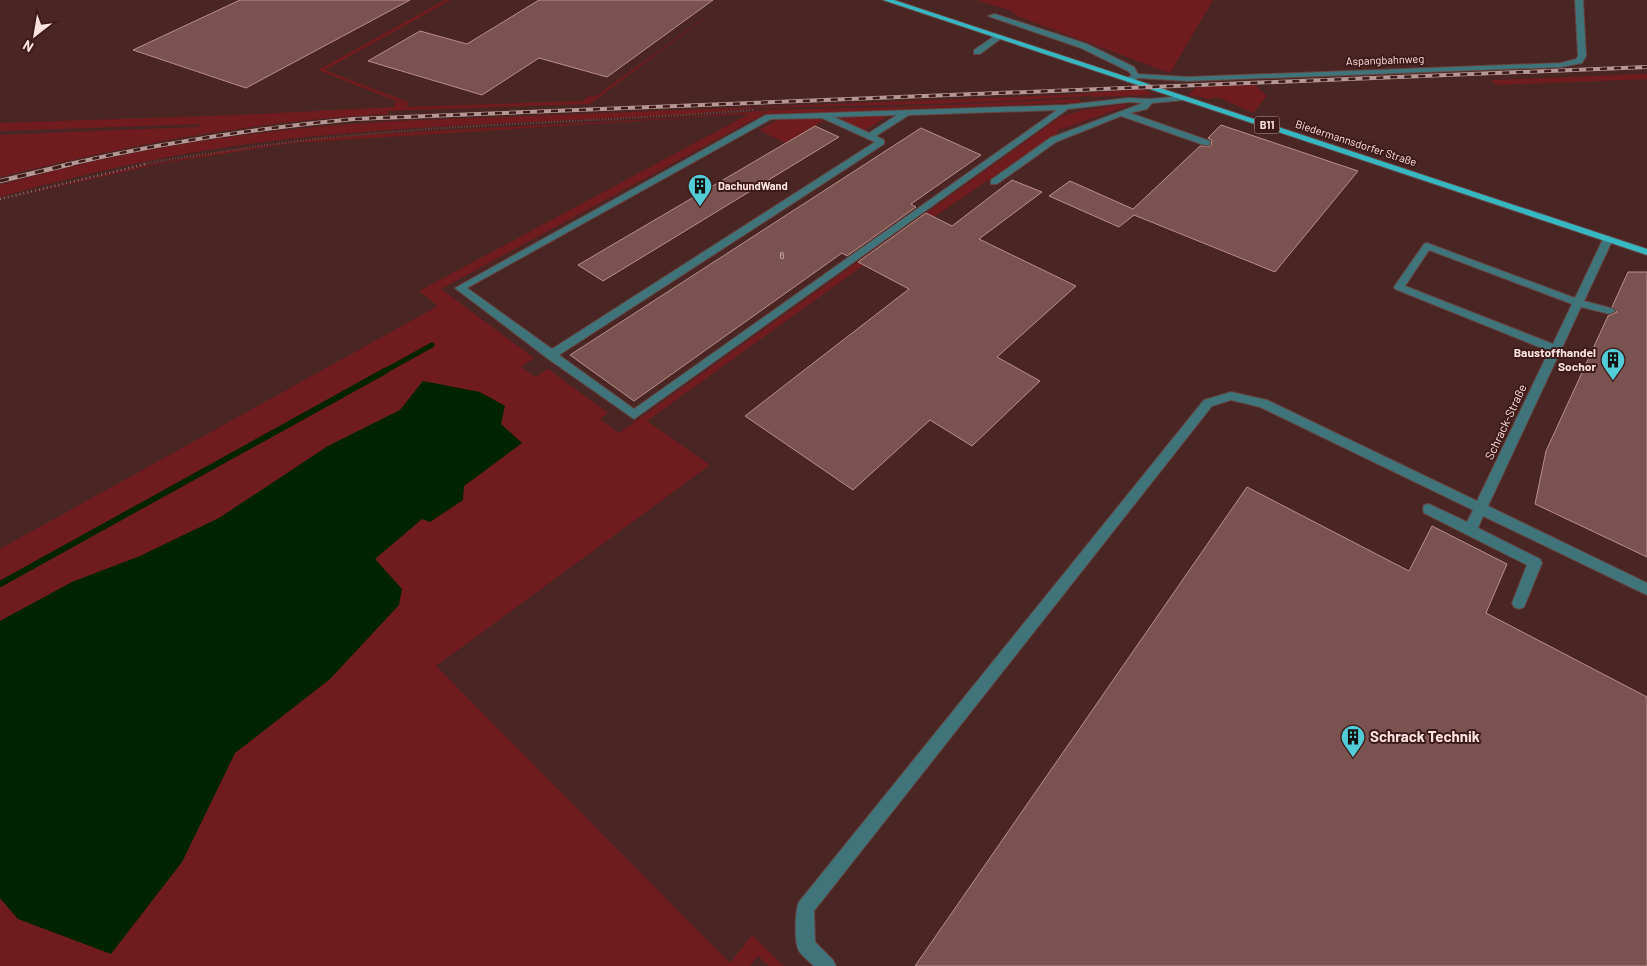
<svg xmlns="http://www.w3.org/2000/svg" width="1647" height="966" font-family="Barlow,sans-serif">
  <style>
    .green { fill: #701c1f }
    .water { fill: #002300 }
    .lines { fill: none; stroke-linecap: round; stroke-linejoin: round }
    .stream-far1 { stroke: #002300; stroke-width: 5 }
    .stream { stroke: #002300; stroke-width: 6 }
    .building { fill: #7a524f; stroke: #bb8e8b }
    .minor-casing { stroke: #664341; stroke-width: 2 }
    .major-casing { stroke: #664341; stroke-width: 2 }
    .path-far1 { stroke: #8e6e6c; stroke-width: 2; stroke-dasharray: 0.5 2.5; stroke-linecap: butt }
    .path { stroke: #8e6e6c; stroke-width: 2.5; stroke-dasharray: 1 3; stroke-linecap: butt }
    .minor { fill: #3f757a; fill-rule: evenodd }
    .major { fill: #36b8c3; fill-rule: evenodd }
    .rail-far1-casing { stroke: #b59896; stroke-width: 4 }
    .rail-casing { stroke: #b59896; stroke-width: 4.5 }
    .rail-far1 { stroke: #3e1b1a; stroke-width: 2.5; stroke-dasharray: 7; stroke-linecap: butt }
    .rail { stroke: #3e1b1a; stroke-width: 3; stroke-dasharray: 9; stroke-linecap: butt }
    .labels { text-anchor: middle; stroke-width: 4; stroke-linejoin: round; paint-order: stroke }
    .number-label { font-size: 10px; fill: #dcbfbc }
    .far-street-label { font-size: 11px; fill: #fce3e1; stroke: #3e1b1a }
    .shield { fill: #3e1b1a; stroke: #c3a7a5; stroke-width: 1 }
    .shield-label { font-size: 11px; font-weight: bold; fill: #fce3e1 }
    .far-poi-label { font-size: 11px; font-weight: bold; fill: #fce3e1; stroke: #3e1b1a; text-anchor: start }
    .poi-label { font-size: 12px; font-weight: bold; fill: #fce3e1; stroke: #3e1b1a; text-anchor: end }
    .street-label { font-size: 12px; fill: #fce3e1; stroke: #3e1b1a }
    .near-poi-label { font-size: 15px; font-weight: bold; fill: #fce3e1; stroke: #3e1b1a; text-anchor: start }
  </style>
  <rect width="100%" height="100%" fill="#492523"/>
  <g class="green">
    <path d="M 445,0 L 451,0 L 325,70 L 408,102 L 407,107 L 583,101 L 587,97 L 596,96 L 729,0 L 590,104 L 387,111 L 389,114 C 257,120 128,145 0,177 L 0,135 L 198,127 L 201,124 L 0,131 L 0,123 L 237,115 L 394,107 L 396,101 L 318,70 Z"/>
    <polygon points="976,0 1213,0 1170,73 1017,16 1012,11"/>
    <polygon points="1647,74 1647,79 1496,85 1491,80"/>
    <polygon points="1255,85 1267,96 1253,113 1218,97 1209,99 1188,95 1197,87"/>
    <path d="M 1144,89 L 1153,95 L 1092,97 L 1090,95 L 1079,97 L 931,104 L 754,108 L 694,114 C 568,121 441,124 316,136 C 209,146 103,168 0,197 L 0,185 C 130,148 264,128 398,121 L 1061,95 Z"/>
    <polygon points="1080,99 1081,102 1063,103 764,114 441,289 534,358 521,367 535,377 548,369 608,413 600,419 619,433 1060,117 1080,111 1125,104 1127,106 1062,129 1058,127 1060,129 1057,133 934,217 932,216 647,421 710,465 436,666 730,963 752,935 784,966 769,966 758,956 750,966 0,966 0,898 18,919 182,862 235,753 330,679 402,589 375,559 422,519 423,381 400,410 328,446 219,518 140,556 72,582 0,621 0,549 438,306 419,291 749,114 292,143 159,164 0,200 136,167 226,151 308,140 378,134 689,117 771,110 900,107"/>
    <polygon points="883,116 886,117 864,131 839,118"/>
    <polygon points="812,118 824,120 785,143 759,130 780,119"/>
  </g>
  <polygon class="water" points="423,381 480,392 505,406 501,424 522,443 464,486 463,500 430,522 422,519 375,559 402,589 399,605 330,679 235,753 182,862 111,954 18,919 0,898 0,621 72,582 140,556 219,518 328,446 400,410"/>
  <g class="lines">
    <polyline class="stream-far1" points="383,372 432,345"/>
    <polyline class="stream" points="0,584 385,371"/>
  </g>
  <g class="building">
    <polygon points="240,0 410,0 246,88 133,50"/>
    <polygon points="539,0 713,0 607,77 539,58 482,95 368,61 420,31 467,44"/>
    <polygon points="1221,125 1358,171 1275,272 1134,215 1119,227 1049,196 1070,181 1133,209 1200,146 1211,146 1212,140 1208,138"/>
    <polygon points="815,126 839,137 603,281 578,265"/>
    <polygon points="921,128 981,155 911,204 916,207 847,256 842,253 634,401 570,355"/>
    <polygon points="1012,180 1042,192 979,239 1076,286 997,357 1040,381 972,446 930,420 853,490 745,416 909,289 858,262 926,213 952,226"/>
    <polygon points="1628,272 1647,272 1647,557 1535,504 1546,451 1608,316 1617,312 1612,307"/>
    <polygon points="1247,487 1409,571 1432,526 1507,564 1486,613 1647,697 1647,966 915,966"/>
  </g>
  <g class="lines">
    <defs>
      <g id="minor">
        <polygon points="1575,0 1583,0 1586,56 1582,63 1561,67 1188,81 1138,78 1133,82 1127,82 1127,78 1132,75 1128,71 1081,48 988,16 995,14 1087,44 1134,67 1138,74 1188,77 1561,63 1576,59 1578,56"/>
        <polygon points="996,35 1003,37 980,54 974,54 974,50"/>
        <path d="M 1182,96 L 1185,96 L 1185,100 L 1152,103 L 1147,109 L 1130,113 L 1210,141 L 1210,145 L 1204,145 L 1121,116 L 1056,142 L 997,184 L 991,184 L 991,180 L 1050,138 L 1143,103 L 1129,102 L 1068,109 L 634,419 L 547,358 L 455,288 L 766,115 L 1066,105 L 1129,98 L 1150,99 ZM 1057,110 L 634,409 L 559,355 L 884,144 L 884,140 L 876,136 L 909,115 ZM 897,115 L 869,133 L 834,117 ZM 822,118 L 875,142 L 552,349 L 467,288 L 771,119 Z"/>
        <path d="M 1608,236 L 1613,239 L 1584,301 L 1614,309 L 1615,311 L 1610,314 L 1581,307 L 1488,506 L 1647,583 L 1647,595 L 1483,516 L 1478,528 L 1540,559 L 1542,563 L 1524,607 L 1519,609 L 1514,607 L 1512,603 L 1527,565 L 1424,513 L 1423,509 L 1424,505 L 1429,504 L 1467,522 L 1473,510 L 1260,407 L 1231,400 L 1212,406 L 814,911 L 815,942 L 833,960 L 836,966 L 814,966 C 809,961 803,957 799,951 C 794,943 795,910 799,902 L 1204,400 L 1231,392 L 1267,400 L 1477,501 L 1549,351 L 1395,289 L 1394,287 L 1424,244 L 1427,243 L 1575,298 L 1603,239 ZM 1429,250 L 1572,304 L 1553,344 L 1405,286 Z"/>
      </g>
      <polygon id="major" points="883,0 894,0 1647,249 1647,255"/>
    </defs>
    <use href="#minor" class="minor-casing"/>
    <use href="#major" class="major-casing"/>
    <path class="path-far1" d="M 140,165 C 170,158 202,155 233,150 C 405,123 580,124 753,110"/>
    <polyline class="path" points="0,199 146,164"/>
    <use href="#minor" class="minor"/>
    <use href="#major" class="major"/>
    <defs>
      <path id="rail-far1" d="M 65,165 C 160,143 257,128 354,119 L 1647,67"/>
      <polyline id="rail" points="0,181 71,164"/>
    </defs>
    <use href="#rail-far1" class="rail-far1-casing"/>
    <use href="#rail" class="rail-casing"/>
    <use href="#rail-far1" class="rail-far1"/>
    <use href="#rail" class="rail"/>
  </g>
  <defs>
    <symbol id="building-pin" viewBox="-11 -11 22 30"><path d="M0 17L-7.5 6A9.5 9.5 0 1 1 7.5 6Z" fill="#52ccd6" stroke="#3e1b1a"/><path d="M-4-6H4V6H1V3H-1V6H-4ZM-2.5-4.3h1.7v1.8h-1.7ZM.8-4.3h1.7v1.8H.8ZM-2.5-1h1.7V.8h-1.7ZM.8-1h1.7V.8H.8Z" fill="#111"/></symbol>
  </defs>
  <g fill-rule="evenodd">
    <use href="#building-pin" x="686" y="172" width="28" height="38"/>
    <use href="#building-pin" x="1599" y="346" width="28" height="38"/>
    <use href="#building-pin" x="1339" y="723" width="28" height="38"/>
  </g>
  <g class="labels">
    <g class="number-label">
      <text x="782" y="259">6</text>
    </g>
    <g class="far-street-label">
      <text transform="translate(1385 60) rotate(-2)" y="4">Aspangbahnweg</text>
      <text transform="translate(1356 143) rotate(18)" y="4">Biedermannsdorfer Straße</text>
    </g>
    <rect class="shield" x="1254.5" y="116.5" width="25" height="17" rx="4"/>
    <g class="shield-label">
      <text x="1267" y="129">B11</text>
    </g>
    <g class="far-poi-label">
      <text x="718" y="190">DachundWand</text>
    </g>
    <g class="poi-label">
      <text x="1596" y="357">Baustoffhandel<tspan x="1596" dy="14">Sochor</tspan></text>
    </g>
    <g class="street-label">
      <text transform="translate(1506 422) rotate(-65)" y="4">Schrack-Straße</text>
    </g>
    <g class="near-poi-label">
      <text x="1370" y="742">Schrack Technik</text>
    </g>
  </g>
  <g transform="translate(35 35) rotate(211)" stroke="#3e1b1a" stroke-width="4" paint-order="stroke">
  <path d="M0-4L9 19L0 12L-9 19Z" fill="#fce3e1"/>
  <text y="-8" font-size="14" font-weight="bold" text-anchor="middle" fill="#fce3e1">N</text>
  </g>
</svg>
